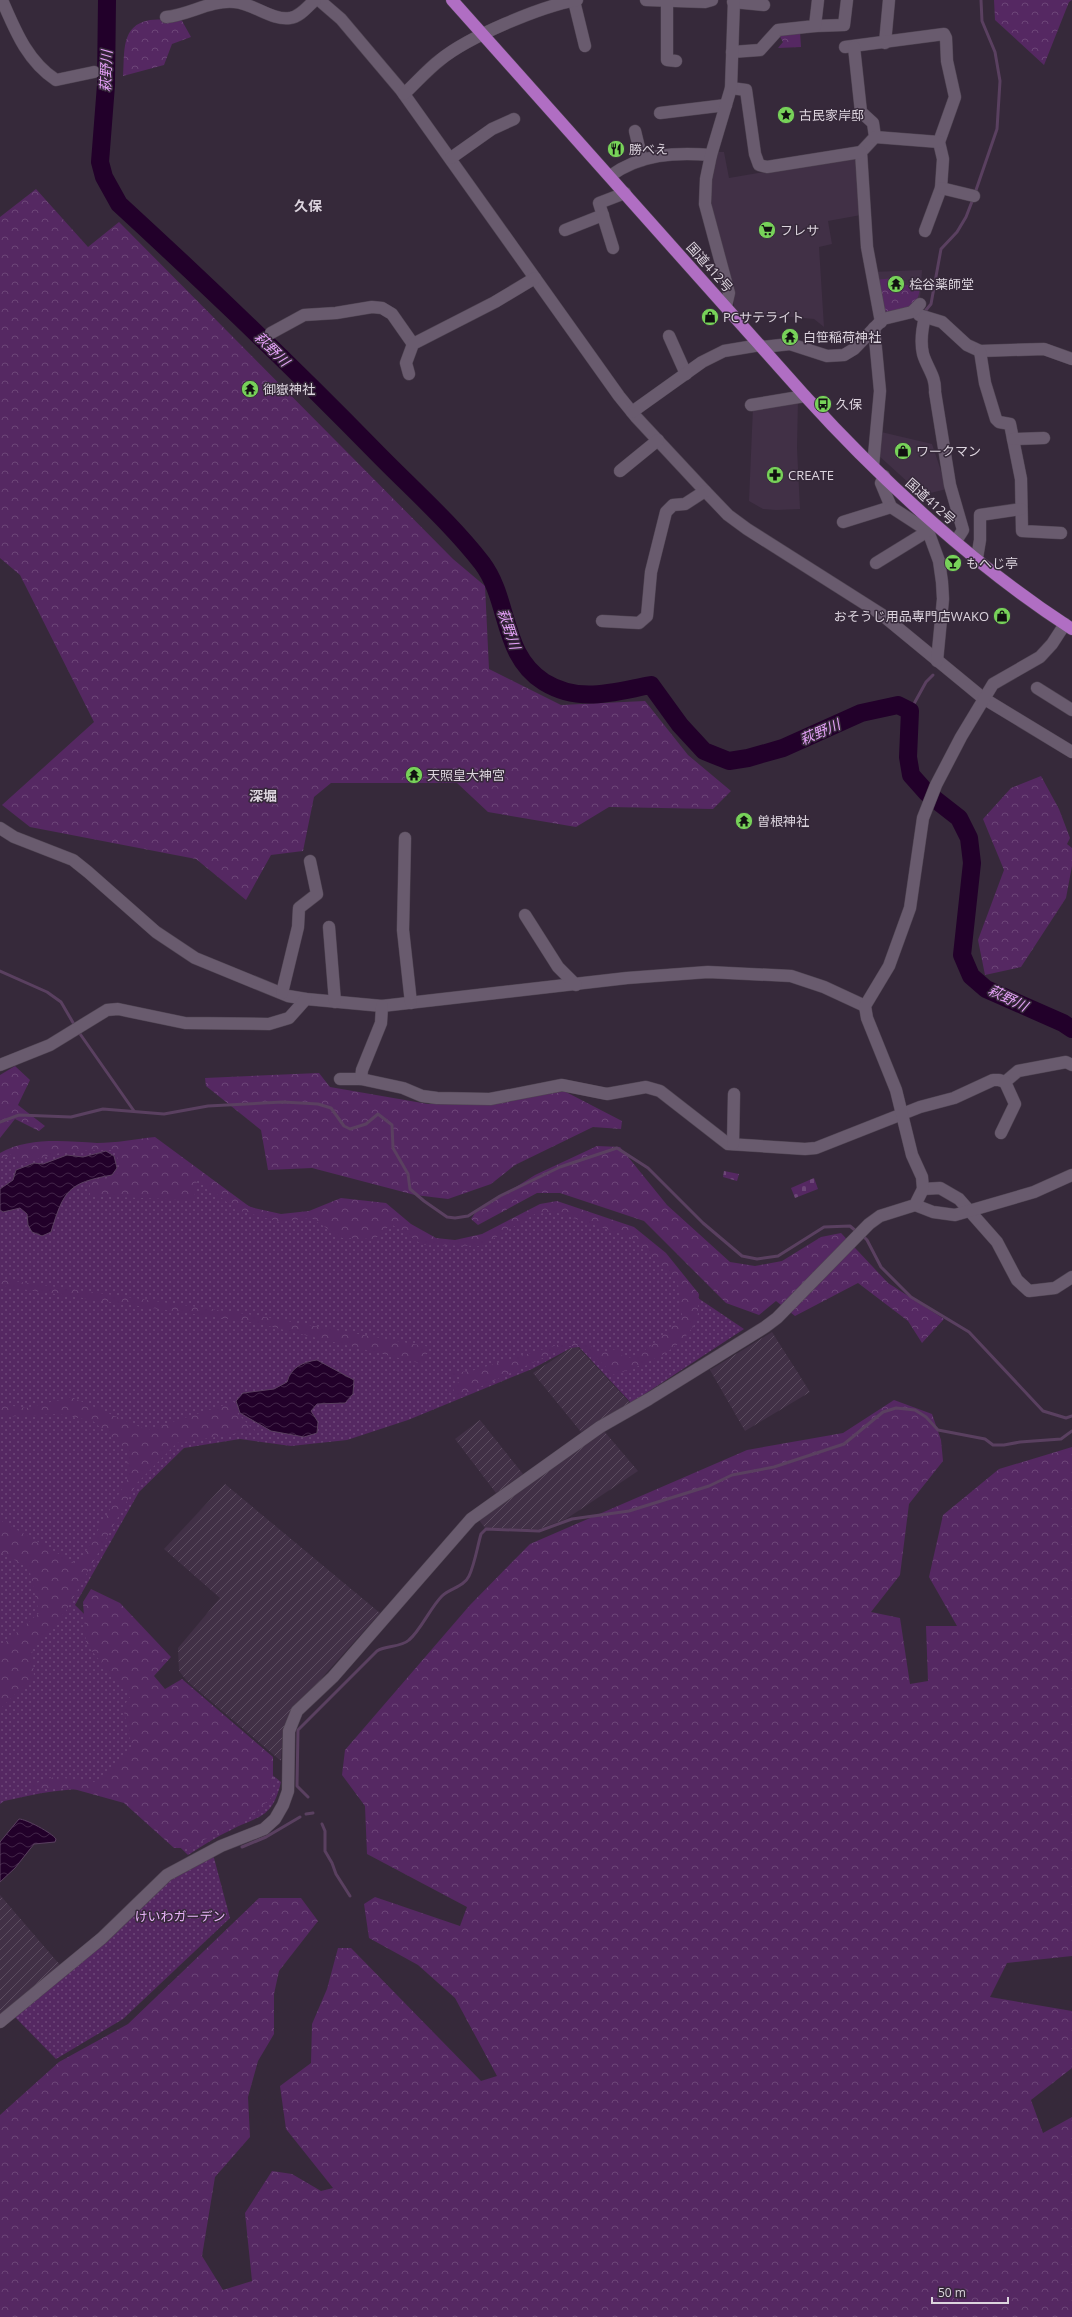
<svg xmlns="http://www.w3.org/2000/svg" width="1072" height="2317" font-family="'Open Sans','Noto Sans JP',sans-serif">
  <style>
    .built { fill: #413046 }
    .industrial { fill: url(#industrial-furrows) }
    .grass { fill: url(#grass-dots) }
    .forest { fill: url(#forest-crowns) }
    .cemetery { fill: url(#cemetery-stones) }
    .water { fill: url(#water-waves); stroke: #5a4060 }
    .lines { fill: none; stroke-linecap: round; stroke-linejoin: round }
    .stream { stroke: #5a4060; stroke-width: 3 }
    .river { stroke: #22002a; stroke-width: 18 }
    .minor-casing { stroke: #4f4452; stroke-width: 13 }
    .highway-casing { stroke: #4f4452; stroke-width: 13 }
    .minor { stroke: #695b6e; stroke-width: 12 }
    .highway { stroke: #b06ec3; stroke-width: 12 }
    .labels { text-anchor: middle; stroke-width: 3; stroke-linejoin: round; paint-order: stroke }
    .poi-label { font-size: 13px; fill: #dcd4de; stroke: #36293a; text-anchor: start }
    .street-label { font-size: 13px; fill: #dcd4de; stroke: #36293a }
    .park-label { font-size: 13px; fill: #ebb4fb; stroke: #36293a }
    .water-label { font-size: 14px; font-style: italic; fill: #e5a1f8; stroke: #36293a }
    .neighbourhood-label { font-size: 14px; font-weight: bold; fill: #dcd4de; stroke: #36293a }
  </style>
  <defs>
    <pattern id="industrial-furrows" width="10" height="10" patternUnits="userSpaceOnUse"><rect width="10" height="10" fill="#413046"/><path d="M-1 1l2-2M0 10L10 0M9 11l2-2" fill="none" stroke="#5c4d60"/></pattern>
    <pattern id="grass-dots" width="8" height="8" patternUnits="userSpaceOnUse"><rect width="8" height="8" fill="#552862"/><path d="M2 2h.1M6 6h.1" fill="none" stroke="#6d4678" stroke-width="1.8" stroke-linecap="round"/></pattern>
    <pattern id="forest-crowns" width="20" height="18" patternUnits="userSpaceOnUse"><rect width="20" height="18" fill="#552862"/><path d="M2 6a3 3 0 1 1 6 0M12 15a3 3 0 1 1 6 0" fill="none" stroke="#6d4678"/></pattern>
    <pattern id="cemetery-stones" width="16" height="16" patternUnits="userSpaceOnUse"><rect width="16" height="16" fill="#552862"/><path d="M2 7V4a2 2 0 0 1 4 0v3zM10 15v-3a2 2 0 0 1 4 0v3z" fill="#6d4678"/></pattern>
    <pattern id="water-waves" width="16" height="10" patternUnits="userSpaceOnUse"><rect width="16" height="10" fill="#22002a"/><path d="M0 5q4-4 8 0t8 0" fill="none" stroke="#422448"/></pattern>
  </defs>
  <rect width="100%" height="100%" fill="#36293a"/>
  <g class="built">
    <polygon points="718,152 724,152 729,178 856,156 861,215 828,221 832,244 819,247 824,327 814,319 757,314 744,319 734,308 734,294 711,209 712,180"/>
    <polygon points="922,270 920,299 907,312 872,272"/>
    <polygon points="798,400 797,448 800,509 776,510 763,509 749,501 753,407"/>
    <polygon points="877,431 932,444 947,489 922,495 877,454"/>
  </g>
  <g class="industrial">
    <polygon points="772,1332 810,1392 745,1431 710,1370"/>
    <polygon points="578,1347 630,1403 581,1432 533,1373 571,1348"/>
    <polygon points="480,1420 523,1474 496,1493 455,1439"/>
    <polygon points="604,1431 638,1471 566,1519 539,1529 485,1528 479,1520"/>
    <polygon points="225,1484 380,1613 319,1681 292,1707 283,1730 281,1761 187,1681 179,1671 178,1648 220,1598 164,1549"/>
    <polygon points="0,1895 60,1965 0,2014"/>
  </g>
  <g class="grass">
    <path d="M 148,1143 L 224,1195 L 280,1220 L 340,1204 L 436,1241 L 457,1242 L 482,1238 L 532,1210 L 555,1205 L 630,1229 L 695,1296 L 744,1329 L 631,1403 L 579,1347 L 571,1348 L 532,1369 L 408,1420 L 347,1440 L 291,1446 L 240,1439 L 184,1448 L 139,1492 L 75,1605 L 169,1697 L 219,1732 L 281,1782 C 272,1819 260,1815 231,1830 C 216,1837 202,1846 188,1855 C 170,1838 149,1815 129,1801 C 96,1779 40,1793 4,1801 L 0,1804 L 0,1160 L 16,1150 Z"/>
    <polygon points="212,1855 214,1858 230,1918 123,2019 56,2059 15,2017 163,1883"/>
  </g>
  <g class="forest">
    <polygon points="994,0 1072,0 1069,2 1044,65 995,20"/>
    <path d="M 181,19 L 191,37 L 172,44 L 164,65 L 123,76 C 125,53 120,25 150,20 C 160,19 171,20 181,19 Z"/>
    <polygon points="800,32 801,47 778,48 783,42 779,35"/>
    <polygon points="36,189 88,247 119,222 453,559 485,586 489,669 561,705 645,701 688,755 731,791 713,809 609,807 576,827 488,812 457,783 331,783 314,797 303,851 271,855 246,900 196,859 30,827 2,805 94,722 20,575 0,558 0,217"/>
    <path d="M 894,278 L 894,286 L 920,284 C 920,309 905,308 885,314 L 875,280 Z"/>
    <polygon points="1041,776 1059,809 1070,838 1067,844 1072,848 1072,866 1066,898 1021,967 985,975 978,940 1004,870 983,819 1011,788"/>
    <polygon points="15,1066 30,1080 18,1105 45,1126 39,1131 15,1119 0,1138 0,1075"/>
    <polygon points="319,1073 330,1087 428,1104 502,1102 564,1091 622,1121 621,1129 593,1127 515,1165 491,1184 448,1199 415,1195 312,1168 268,1170 261,1130 206,1086 205,1078"/>
    <path d="M 155,1137 L 250,1207 L 281,1214 L 309,1211 L 341,1198 L 386,1203 L 411,1224 L 436,1238 L 455,1240 L 482,1234 L 540,1204 L 557,1201 L 634,1227 L 666,1253 L 699,1294 C 698,1302 699,1314 696,1321 C 680,1353 644,1364 614,1375 L 584,1346 L 569,1346 L 456,1398 L 453,1388 L 462,1378 L 451,1375 L 450,1373 L 471,1371 L 564,1343 L 588,1343 L 598,1353 L 616,1349 L 625,1359 C 648,1354 666,1332 682,1315 L 678,1283 L 630,1237 L 555,1212 L 535,1214 L 481,1246 L 423,1245 L 391,1224 L 375,1239 L 342,1238 L 311,1218 L 280,1222 L 237,1210 L 197,1179 L 194,1200 L 90,1196 L 90,1182 L 113,1177 L 120,1171 L 116,1150 L 67,1151 L 19,1164 L 15,1152 L 0,1161 L 0,1153 C 28,1137 65,1141 97,1143 C 116,1143 136,1139 155,1137 Z"/>
    <polygon points="597,1146 620,1147 667,1205 730,1262 755,1266 782,1261 821,1237 841,1233 888,1283 944,1319 922,1343 908,1321 858,1283 795,1316 776,1301 759,1315 726,1303 644,1221 560,1193 537,1193 478,1225 471,1219 475,1213 535,1175"/>
    <polygon points="0,1279 259,1316 430,1347 423,1364 256,1323 0,1286"/>
    <polygon points="71,1397 147,1430 234,1402 238,1414 255,1431 177,1443 137,1483 66,1611 32,1649 34,1676 0,1709 0,1647 39,1613 29,1568 0,1552 0,1520 78,1565 127,1480 128,1451 93,1421 58,1414 0,1417 0,1404 26,1408"/>
    <polygon points="894,1400 932,1414 941,1440 943,1461 909,1504 900,1575 871,1612 900,1618 910,1684 928,1681 926,1626 957,1626 929,1577 943,1515 999,1469 1072,1447 1072,1956 1007,1963 990,1997 1072,2011 1072,2068 1031,2100 1043,2133 1072,2117 1072,2317 0,2317 0,2115 59,2062 128,2024 259,1898 301,1898 318,1921 279,1971 274,1994 274,2034 258,2061 248,2097 250,2137 215,2177 202,2256 223,2290 252,2281 245,2213 272,2171 292,2174 321,2191 333,2188 286,2129 280,2086 311,2063 312,2024 327,1989 338,1948 351,1948 481,2081 497,2076 455,1998 418,1965 369,1938 364,1904 375,1897 460,1926 467,1907 367,1854 365,1806 342,1775 345,1750 470,1605 530,1544 747,1450 843,1433"/>
    <polygon points="91,1589 120,1603 171,1657 154,1676 165,1689 182,1679 273,1757 273,1796 252,1816 188,1848 174,1848 124,1803 70,1788 31,1788 33,1784 54,1777 94,1782 108,1772 132,1749 123,1707 130,1697 86,1644 83,1602"/>
  </g>
  <g class="cemetery">
    <polygon points="724,1171 739,1174 737,1181 723,1177"/>
    <polygon points="814,1178 818,1189 795,1198 791,1188"/>
  </g>
  <g class="water">
    <path d="M 106,1151 L 114,1156 L 117,1168 L 112,1175 C 68,1183 64,1190 51,1232 L 42,1236 L 32,1232 L 28,1225 L 27,1214 L 20,1208 L 3,1212 L 0,1210 L 0,1189 L 13,1180 L 16,1170 L 34,1163 L 43,1164 L 67,1155 L 83,1157 Z"/>
    <path d="M 317,1360 L 354,1380 L 353,1394 L 345,1403 L 317,1404 L 311,1411 L 318,1422 L 317,1433 L 304,1437 L 271,1431 L 240,1413 L 236,1401 L 243,1393 L 274,1389 L 287,1382 C 291,1367 303,1362 317,1360 Z"/>
    <path d="M 19,1819 C 26,1819 52,1833 56,1839 L 55,1842 L 34,1844 L 15,1868 L 0,1882 L 0,1842 Z"/>
  </g>
  <g class="lines">
    <g class="stream">
      <polyline points="975,193 997,129 1000,81 995,52 982,21 981,0"/>
      <polyline points="926,310 931,304 941,249 957,232 966,217 973,199"/>
      <polyline points="910,711 926,682 933,675"/>
      <polyline points="0,971 47,992 61,1002 75,1026"/>
      <polyline points="78,1031 134,1111"/>
      <polyline points="0,1122 19,1115 71,1117 103,1109 164,1114 208,1106 283,1102 318,1104 331,1108 344,1126 350,1129 366,1124 378,1114 392,1125 393,1148 408,1174 410,1189 424,1201 447,1217 455,1218 468,1216 500,1196 560,1167 617,1148 648,1168 703,1223 742,1256 757,1259 778,1256 824,1227 850,1226 857,1232"/>
      <polyline points="862,1235 867,1240 881,1267 911,1297 969,1332 1043,1411 1066,1418 1072,1416"/>
      <path d="M 308,1797 L 297,1786 L 298,1730 L 377,1651 C 386,1645 400,1648 409,1640 C 421,1630 430,1608 442,1596 C 450,1588 464,1587 469,1576 C 475,1563 477,1548 481,1534 L 486,1529 L 539,1531 L 572,1519 L 629,1511 L 709,1486 L 732,1475 L 774,1467 L 844,1444 L 883,1412 L 896,1408 L 915,1410 L 926,1417 L 938,1430 L 985,1439 L 993,1445 L 1004,1445 L 1020,1442 L 1061,1439 L 1072,1431"/>
      <polyline points="306,1814 313,1813"/>
      <polyline points="322,1824 325,1831 325,1851 332,1863 336,1874 350,1896"/>
      <polyline points="242,1847 266,1837 300,1817"/>
    </g>
    <path class="river" d="M 107,0 L 106,85 L 100,162 L 104,177 L 119,204 C 206,284 291,365 374,450 C 410,487 450,522 482,563 C 510,600 501,655 544,682 C 580,704 613,692 651,685 L 680,725 L 704,751 L 729,761 L 748,758 L 783,748 L 861,713 L 898,705 L 910,711 L 908,757 L 911,775 L 927,793 L 959,818 L 969,838 L 972,863 L 962,955 L 971,976 L 986,989 L 1063,1023 L 1072,1029"/>
    <defs>
      <g id="minor">
        <path d="M 2,0 C 15,30 27,61 56,80 L 94,72"/>
        <polyline points="319,0 341,19 401,90 619,396 636,417 705,491 728,515 747,529 881,614 983,698 1072,752"/>
        <polyline points="646,0 705,2 712,0"/>
        <polyline points="574,1 585,46"/>
        <polyline points="667,1 667,60 676,61"/>
        <polyline points="733,2 764,5"/>
        <path d="M 166,17 C 189,15 210,0 234,2 C 253,3 272,21 290,18 C 300,17 308,6 315,0"/>
        <polyline points="815,26 844,25 847,0"/>
        <polyline points="885,43 889,0"/>
        <polyline points="845,47 944,34 946,38 947,61 955,97 939,142 943,159 941,188 925,231"/>
        <polyline points="854,47 861,112 873,123 875,137 861,152 867,247 881,322"/>
        <polyline points="732,52 760,50 778,30 815,26 818,0"/>
        <polyline points="731,88 746,90 755,154 759,165 767,167 861,152"/>
        <path d="M 404,94 C 416,83 427,70 440,60 C 468,37 541,6 577,0"/>
        <polyline points="660,113 726,105"/>
        <polyline points="635,131 642,160"/>
        <polyline points="875,137 939,142"/>
        <polyline points="451,158 492,129 514,119"/>
        <path d="M 610,176 C 640,154 675,152 711,155"/>
        <polyline points="941,188 974,196"/>
        <polyline points="565,230 603,215"/>
        <polyline points="613,248 599,203 625,193"/>
        <polyline points="726,306 729,293 705,204 706,179 711,155 731,88 734,0"/>
        <polyline points="919,315 942,322 967,345 980,351 1044,349 1072,359"/>
        <path d="M 925,317 C 922,329 920,341 923,354 C 927,368 936,376 935,392 L 950,485 L 963,530 L 956,541"/>
        <polyline points="271,333 304,315 336,313 372,307 382,308 392,314 413,344"/>
        <polyline points="669,336 686,374"/>
        <polyline points="980,351 985,383 996,419 999,422 1010,424 1021,479 1022,531 1061,533"/>
        <polyline points="409,374 406,363 413,344 495,302 535,278"/>
        <polyline points="751,405 805,396"/>
        <polyline points="632,412 702,362 724,351 760,345 763,347 790,344 827,356 844,355 854,349 883,319 912,312 920,304"/>
        <polyline points="1013,439 1044,438"/>
        <polyline points="873,466 880,391 874,328"/>
        <polyline points="620,471 658,440"/>
        <polyline points="931,521 928,531 939,561 942,582 943,599 937,661"/>
        <polyline points="843,522 891,507 881,483 884,476"/>
        <polyline points="977,558 980,540 980,515 1021,509"/>
        <polyline points="876,563 928,531 891,507"/>
        <polyline points="602,621 639,623 647,616 651,572 666,512 673,505 685,504 705,491"/>
        <polyline points="1037,688 1072,710"/>
        <polyline points="0,828 14,837 73,860 88,872 156,932 195,958 288,996 306,999 382,1006 627,978 708,972 791,976 824,987 865,1006"/>
        <polyline points="405,838 403,930 411,1003"/>
        <polyline points="525,915 558,967 576,985"/>
        <polyline points="329,927 335,1002"/>
        <polyline points="282,993 298,927 299,908 317,894 310,861"/>
        <polyline points="0,1065 50,1045 107,1010 118,1009 185,1023 269,1024 289,1018 306,999"/>
        <polyline points="340,1079 361,1079 403,1088 422,1096 437,1098 490,1099 562,1085 607,1094 646,1087 660,1091 728,1144 805,1149 816,1148 920,1107 954,1098 993,1080 999,1080 1005,1082 1018,1071 1066,1062 1072,1065"/>
        <polyline points="361,1079 362,1070 381,1023 382,1006"/>
        <polyline points="1001,1133 1015,1104 1005,1082"/>
        <polyline points="733,1144 734,1094"/>
        <polyline points="923,1189 940,1188 959,1199 997,1242 1017,1280 1029,1291 1055,1288 1072,1277"/>
        <polyline points="915,1205 933,1212 955,1215 1034,1192 1072,1175"/>
        <polyline points="0,2022 102,1938 167,1875 221,1846 264,1829 275,1819 283,1805 288,1791 289,1731 297,1711 333,1677 471,1519 600,1427 649,1399 765,1327 777,1318 869,1224 880,1216 915,1205 923,1189 922,1177 912,1155 896,1090 867,1018 865,1006 889,966 910,908 923,818 936,785 961,737 993,684 1040,657 1052,644 1065,624"/>
      </g>
      <path id="highway" d="M 452,0 L 805,396 C 882,481 976,567 1072,629"/>
    </defs>
    <use href="#minor" class="minor-casing"/>
    <use href="#highway" class="highway-casing"/>
    <use href="#minor" class="minor"/>
    <use href="#highway" class="highway"/>
  </g>
  <defs>
    <symbol id="sight-disc" viewBox="-11 -11 22 22"><circle r="9.5" fill="#77d259" stroke="#36293a"/><path d="M0-6L1.8-2.2L6-1.7L2.9 1.2L3.7 5.4L0 3.3L-3.7 5.4L-2.9 1.2L-6-1.7L-1.8-2.2Z" fill="#111"/></symbol>
    <symbol id="restaurant-disc" viewBox="-11 -11 22 22"><circle r="9.5" fill="#77d259" stroke="#36293a"/><path d="M-5-6h1v4h1v-4h1v4h1v-4h1v5L-1.5 .5V6h-2V.5L-5-1ZM5-6V6H3V1.5H1.5Q1.5-4 5-6Z" fill="#111"/></symbol>
    <symbol id="supermarket-disc" viewBox="-11 -11 22 22"><circle r="9.5" fill="#77d259" stroke="#36293a"/><path d="M-6-5.5h2.5l.6 2H6L4.5 2H-2.5L-4.4-4H-6ZM-1.5 3.2a1.3 1.3 0 1 0 .1 0ZM3 3.2a1.3 1.3 0 1 0 .1 0Z" fill="#111"/></symbol>
    <symbol id="temple-disc" viewBox="-11 -11 22 22"><circle r="9.5" fill="#77d259" stroke="#36293a"/><path d="M0-6L5-2H3V0L6.5 2.5H4V6H1.5V3h-3V6H-4V2.5H-6.5L-3 0V-2H-5Z" fill="#111"/></symbol>
    <symbol id="shop-disc" viewBox="-11 -11 22 22"><circle r="9.5" fill="#77d259" stroke="#36293a"/><path d="M-5-2.5h2.3a2.7 3.5 0 0 1 5.4 0H5L5.5 6h-11ZM-1.5-2.5h3a1.5 2.3 0 0 0-3 0Z" fill="#111"/></symbol>
    <symbol id="bus-disc" viewBox="-11 -11 22 22"><circle r="9.5" fill="#77d259" stroke="#36293a"/><path d="M-5-6H5V4H4V6H2V4H-2V6H-4V4H-5ZM-3.5-4V0h7V-4ZM-3.5 1.2v1.5H-2V1.2ZM2 1.2v1.5H3.5V1.2Z" fill="#111"/></symbol>
    <symbol id="pharmacy-disc" viewBox="-11 -11 22 22"><circle r="9.5" fill="#77d259" stroke="#36293a"/><path d="M-2-6h4v4h4v4h-4v4h-4v-4h-4v-4h4Z" fill="#111"/></symbol>
    <symbol id="bar-disc" viewBox="-11 -11 22 22"><circle r="9.5" fill="#77d259" stroke="#36293a"/><path d="M-6-5H6L.8 .8V4.5H3.5V6h-7V4.5H-.8V.8Z" fill="#111"/></symbol>
  </defs>
  <g fill-rule="evenodd">
    <use href="#sight-disc" x="776" y="105" width="20" height="20"/>
    <use href="#restaurant-disc" x="606" y="139" width="20" height="20"/>
    <use href="#supermarket-disc" x="757" y="220" width="20" height="20"/>
    <use href="#temple-disc" x="886" y="274" width="20" height="20"/>
    <use href="#shop-disc" x="700" y="307" width="20" height="20"/>
    <use href="#temple-disc" x="780" y="327" width="20" height="20"/>
    <use href="#temple-disc" x="240" y="379" width="20" height="20"/>
    <use href="#bus-disc" x="813" y="394" width="20" height="20"/>
    <use href="#shop-disc" x="893" y="441" width="20" height="20"/>
    <use href="#pharmacy-disc" x="765" y="465" width="20" height="20"/>
    <use href="#bar-disc" x="943" y="553" width="20" height="20"/>
    <use href="#shop-disc" x="992" y="606" width="20" height="20"/>
    <use href="#temple-disc" x="404" y="765" width="20" height="20"/>
    <use href="#temple-disc" x="734" y="811" width="20" height="20"/>
  </g>
  <g class="labels">
    <g class="poi-label">
      <text x="799" y="120">古民家岸邸</text>
      <text x="629" y="154">勝べえ</text>
      <text x="780" y="235">フレサ</text>
      <text x="909" y="289">桧谷薬師堂</text>
      <text x="723" y="322">PCサテライト</text>
      <text x="803" y="342">白笹稲荷神社</text>
      <text x="263" y="394">御嶽神社</text>
      <text x="836" y="409">久保</text>
      <text x="916" y="456">ワークマン</text>
      <text x="788" y="480">CREATE</text>
      <text x="966" y="568">もへじ亭</text>
      <text x="989" y="621" text-anchor="end">おそうじ用品専門店WAKO</text>
      <text x="427" y="780">天照皇大神宮</text>
      <text x="757" y="826">曽根神社</text>
    </g>
    <g class="street-label">
      <text transform="translate(710 267) rotate(48)" y="5">国道412号</text>
      <text transform="translate(931 501) rotate(42)" y="5">国道412号</text>
    </g>
    <g class="park-label">
      <text x="180" y="1921">けいわガーデン</text>
    </g>
    <g class="water-label">
      <text transform="translate(106 71) rotate(-88)" y="5">萩野川</text>
      <text transform="translate(272 349) rotate(44)" y="5">萩野川</text>
      <text transform="translate(509 629) rotate(71)" y="5">萩野川</text>
      <text transform="translate(820 732) rotate(-24)" y="5">萩野川</text>
      <text transform="translate(1008 998) rotate(26)" y="5">萩野川</text>
    </g>
    <g class="neighbourhood-label">
      <text x="308" y="211">久保</text>
      <text x="263" y="801">深堀</text>
    </g>
  </g>
  <path d="M932 2297v6h76v-6" fill="none" stroke="#dcd4de" stroke-width="2"/>
  <text x="938" y="2297" font-size="12" fill="#dcd4de" stroke="#36293a" stroke-width="3" paint-order="stroke">50 m</text>
</svg>
